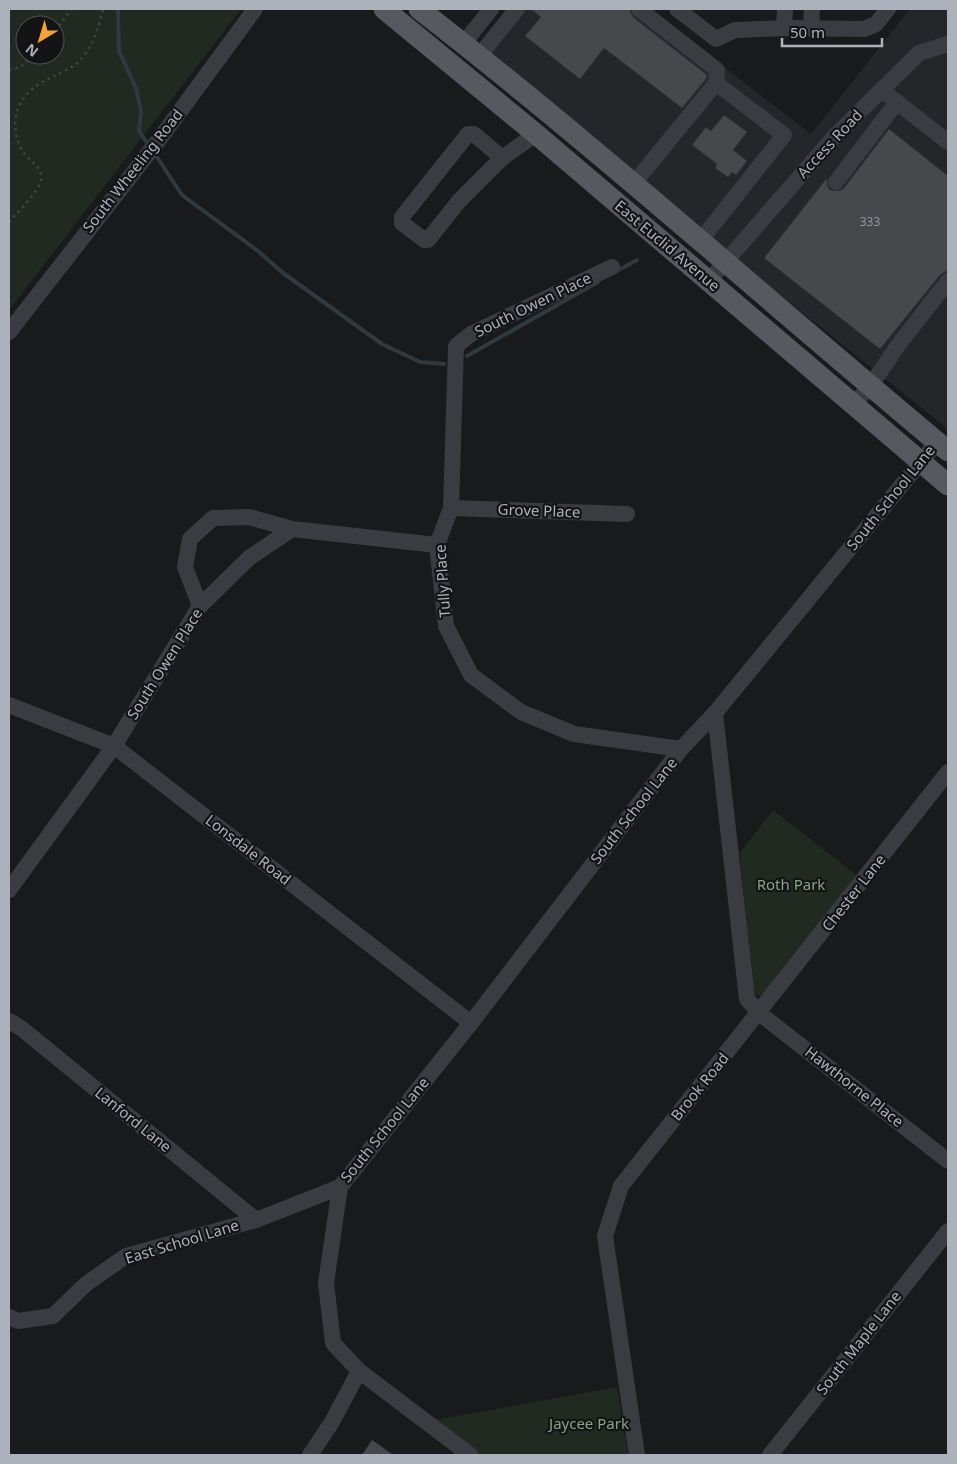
<svg xmlns="http://www.w3.org/2000/svg" width="957" height="1464" font-family="'Noto Sans',sans-serif">
  <style>
    .built { fill: #252629 }
    .green { fill: #212a21; fill-rule: evenodd }
    .lines { fill: none; stroke-linecap: round; stroke-linejoin: round }
    .stream { stroke: #2f3a40; stroke-width: 4 }
    .building { fill: #46484c; stroke: #333438 }
    .path { stroke: #404348; stroke-width: 2.5; stroke-dasharray: 2.5 4; stroke-linecap: butt }
    .minor { stroke: #3a3c41; stroke-width: 16 }
    .major { stroke: #565960; stroke-width: 21 }
    .labels { text-anchor: middle; stroke-width: 4.5; stroke-linejoin: round; paint-order: stroke }
    .number-label { font-size: 12px; fill: #92989f }
    .street-label { font-size: 15px; fill: #acb2bb; stroke: #141417 }
    .park-label { font-size: 15px; fill: #84a683; stroke: #141417 }
  </style>
  <rect width="100%" height="100%" fill="#191a1c"/>
  <polygon class="built" points="506,9 649,9 811,134 910,9 948,9 948,429 714,242 479,44"/>
  <g class="green">
    <path d="M 9,9 L 241,9 L 9,310 ZM 25,25 L 55,25 L 55,55 L 25,55 Z"/>
    <polygon points="773,810 859,877 763,996 754,995 752,990 740,853"/>
    <polygon points="617,1387 628,1455 480,1455 435,1420"/>
  </g>
  <g class="lines">
    <g class="stream">
      <polyline points="118,9 119,51 136,88 141,111 139,131 149,146"/>
      <polyline points="155,154 182,195 258,251 283,273 382,344 420,362 444,364"/>
      <polyline points="615,272 637,260"/>
      <polyline points="467,356 598,282"/>
    </g>
  </g>
  <g class="building">
    <polygon points="531,9 629,9 633,17 707,75 706,79 682,108 604,48 580,79 525,36 541,17"/>
    <polygon points="724,115 747,132 733,150 747,161 736,175 732,172 728,177 715,168 717,164 692,145 706,127 711,131"/>
    <polygon points="889,129 948,176 948,270 940,275 880,349 764,258 827,178 827,185 830,190 839,191 844,188"/>
    <polygon points="372,1440 393,1455 362,1455"/>
  </g>
  <g class="lines">
    <g class="path">
      <polyline points="55,31 72,9"/>
      <polyline points="9,70 20,67 34,55"/>
      <path d="M 9,222 C 18,211 35,196 40,183 C 46,169 30,162 23,152 C 15,140 13,122 18,109 C 29,80 57,79 77,63 C 92,50 99,27 103,9"/>
    </g>
    <g class="minor">
      <polyline points="639,9 717,70 716,83"/>
      <polyline points="677,9 716,39 735,30 784,28 864,29 876,24 888,9"/>
      <polyline points="784,28 785,9"/>
      <polyline points="811,28 812,9"/>
      <polyline points="464,43 491,9"/>
      <polyline points="479,56 517,9"/>
      <polyline points="889,96 948,142"/>
      <polyline points="502,158 474,134 468,134 402,217 402,223 424,240 428,240 459,201 502,158 536,134"/>
      <polyline points="836,182 897,102"/>
      <polyline points="634,183 716,83 784,135 701,240"/>
      <polyline points="612,267 471,334 456,346 451,508 437,545 446,626 471,675 521,712 574,734 681,749"/>
      <polyline points="708,282 834,137 919,53 948,44"/>
      <polyline points="9,332 158,141 255,9"/>
      <polyline points="853,405 871,385 899,344 948,281"/>
      <polyline points="451,508 627,514"/>
      <polyline points="200,606 185,567 190,539 213,518 249,517 292,529 437,545"/>
      <polyline points="9,705 114,746 471,1023"/>
      <polyline points="715,713 747,999 759,1013 948,1161"/>
      <polyline points="9,890 114,746 200,606 249,558 292,529"/>
      <polyline points="9,1021 21,1028 256,1220"/>
      <polyline points="9,1317 18,1321 53,1316 86,1284 126,1256 256,1220 340,1187 471,1023 681,749 715,713 937,442"/>
      <polyline points="359,1371 470,1455"/>
      <polyline points="310,1455 332,1422 359,1371 333,1343 326,1283 340,1187"/>
      <polyline points="637,1455 605,1236 621,1186 948,772"/>
      <polyline points="770,1455 948,1231"/>
    </g>
    <g class="major">
      <polyline points="384,9 536,134 948,485"/>
      <path d="M 419,9 C 601,150 771,304 948,451"/>
    </g>
  </g>
  <g class="labels">
    <g class="number-label">
      <text x="870" y="226">333</text>
    </g>
    <g class="street-label">
      <text transform="translate(830 144) rotate(-47)" y="5">Access Road</text>
      <text transform="translate(133 171) rotate(-52)" y="5">South Wheeling Road</text>
      <text transform="translate(667 246) rotate(40)" y="5">East Euclid Avenue</text>
      <text transform="translate(533 305) rotate(-26)" y="5">South Owen Place</text>
      <text transform="translate(891 498) rotate(-51)" y="5">South School Lane</text>
      <text transform="translate(539 511) rotate(2)" y="5">Grove Place</text>
      <text transform="translate(443 581) rotate(-94)" y="5">Tully Place</text>
      <text transform="translate(165 664) rotate(-58)" y="5">South Owen Place</text>
      <text transform="translate(634 811) rotate(-52)" y="5">South School Lane</text>
      <text transform="translate(248 850) rotate(38)" y="5">Lonsdale Road</text>
      <text transform="translate(854 893) rotate(-52)" y="5">Chester Lane</text>
      <text transform="translate(700 1087) rotate(-51)" y="5">Brook Road</text>
      <text transform="translate(854 1087) rotate(38)" y="5">Hawthorne Place</text>
      <text transform="translate(133 1120) rotate(39)" y="5">Lanford Lane</text>
      <text transform="translate(385 1130) rotate(-51)" y="5">South School Lane</text>
      <text transform="translate(182 1242) rotate(-17)" y="5">East School Lane</text>
      <text transform="translate(859 1343) rotate(-52)" y="5">South Maple Lane</text>
    </g>
    <g class="park-label">
      <text x="791" y="890">Roth Park</text>
      <text x="589" y="1429">Jaycee Park</text>
    </g>
  </g>
  <rect width="957" height="1464" fill="none" stroke="#acb2bb" stroke-width="20"/>
  <g transform="translate(40 40) rotate(218)"><circle r="24" fill="#141417" stroke="#515359"/>
  <path d="M0-4L9 19L0 12L-9 19Z" fill="#f5a238"/>
  <text y="-8" font-size="14" font-weight="bold" text-anchor="middle" fill="#acb2bb">N</text>
  </g>
  <path d="M782 38v8h100v-8" fill="none" stroke="#acb2bb" stroke-width="2.5"/>
  <text x="790" y="38" font-size="15" fill="#acb2bb" stroke="#141417" stroke-width="4" paint-order="stroke">50 m</text>
</svg>
